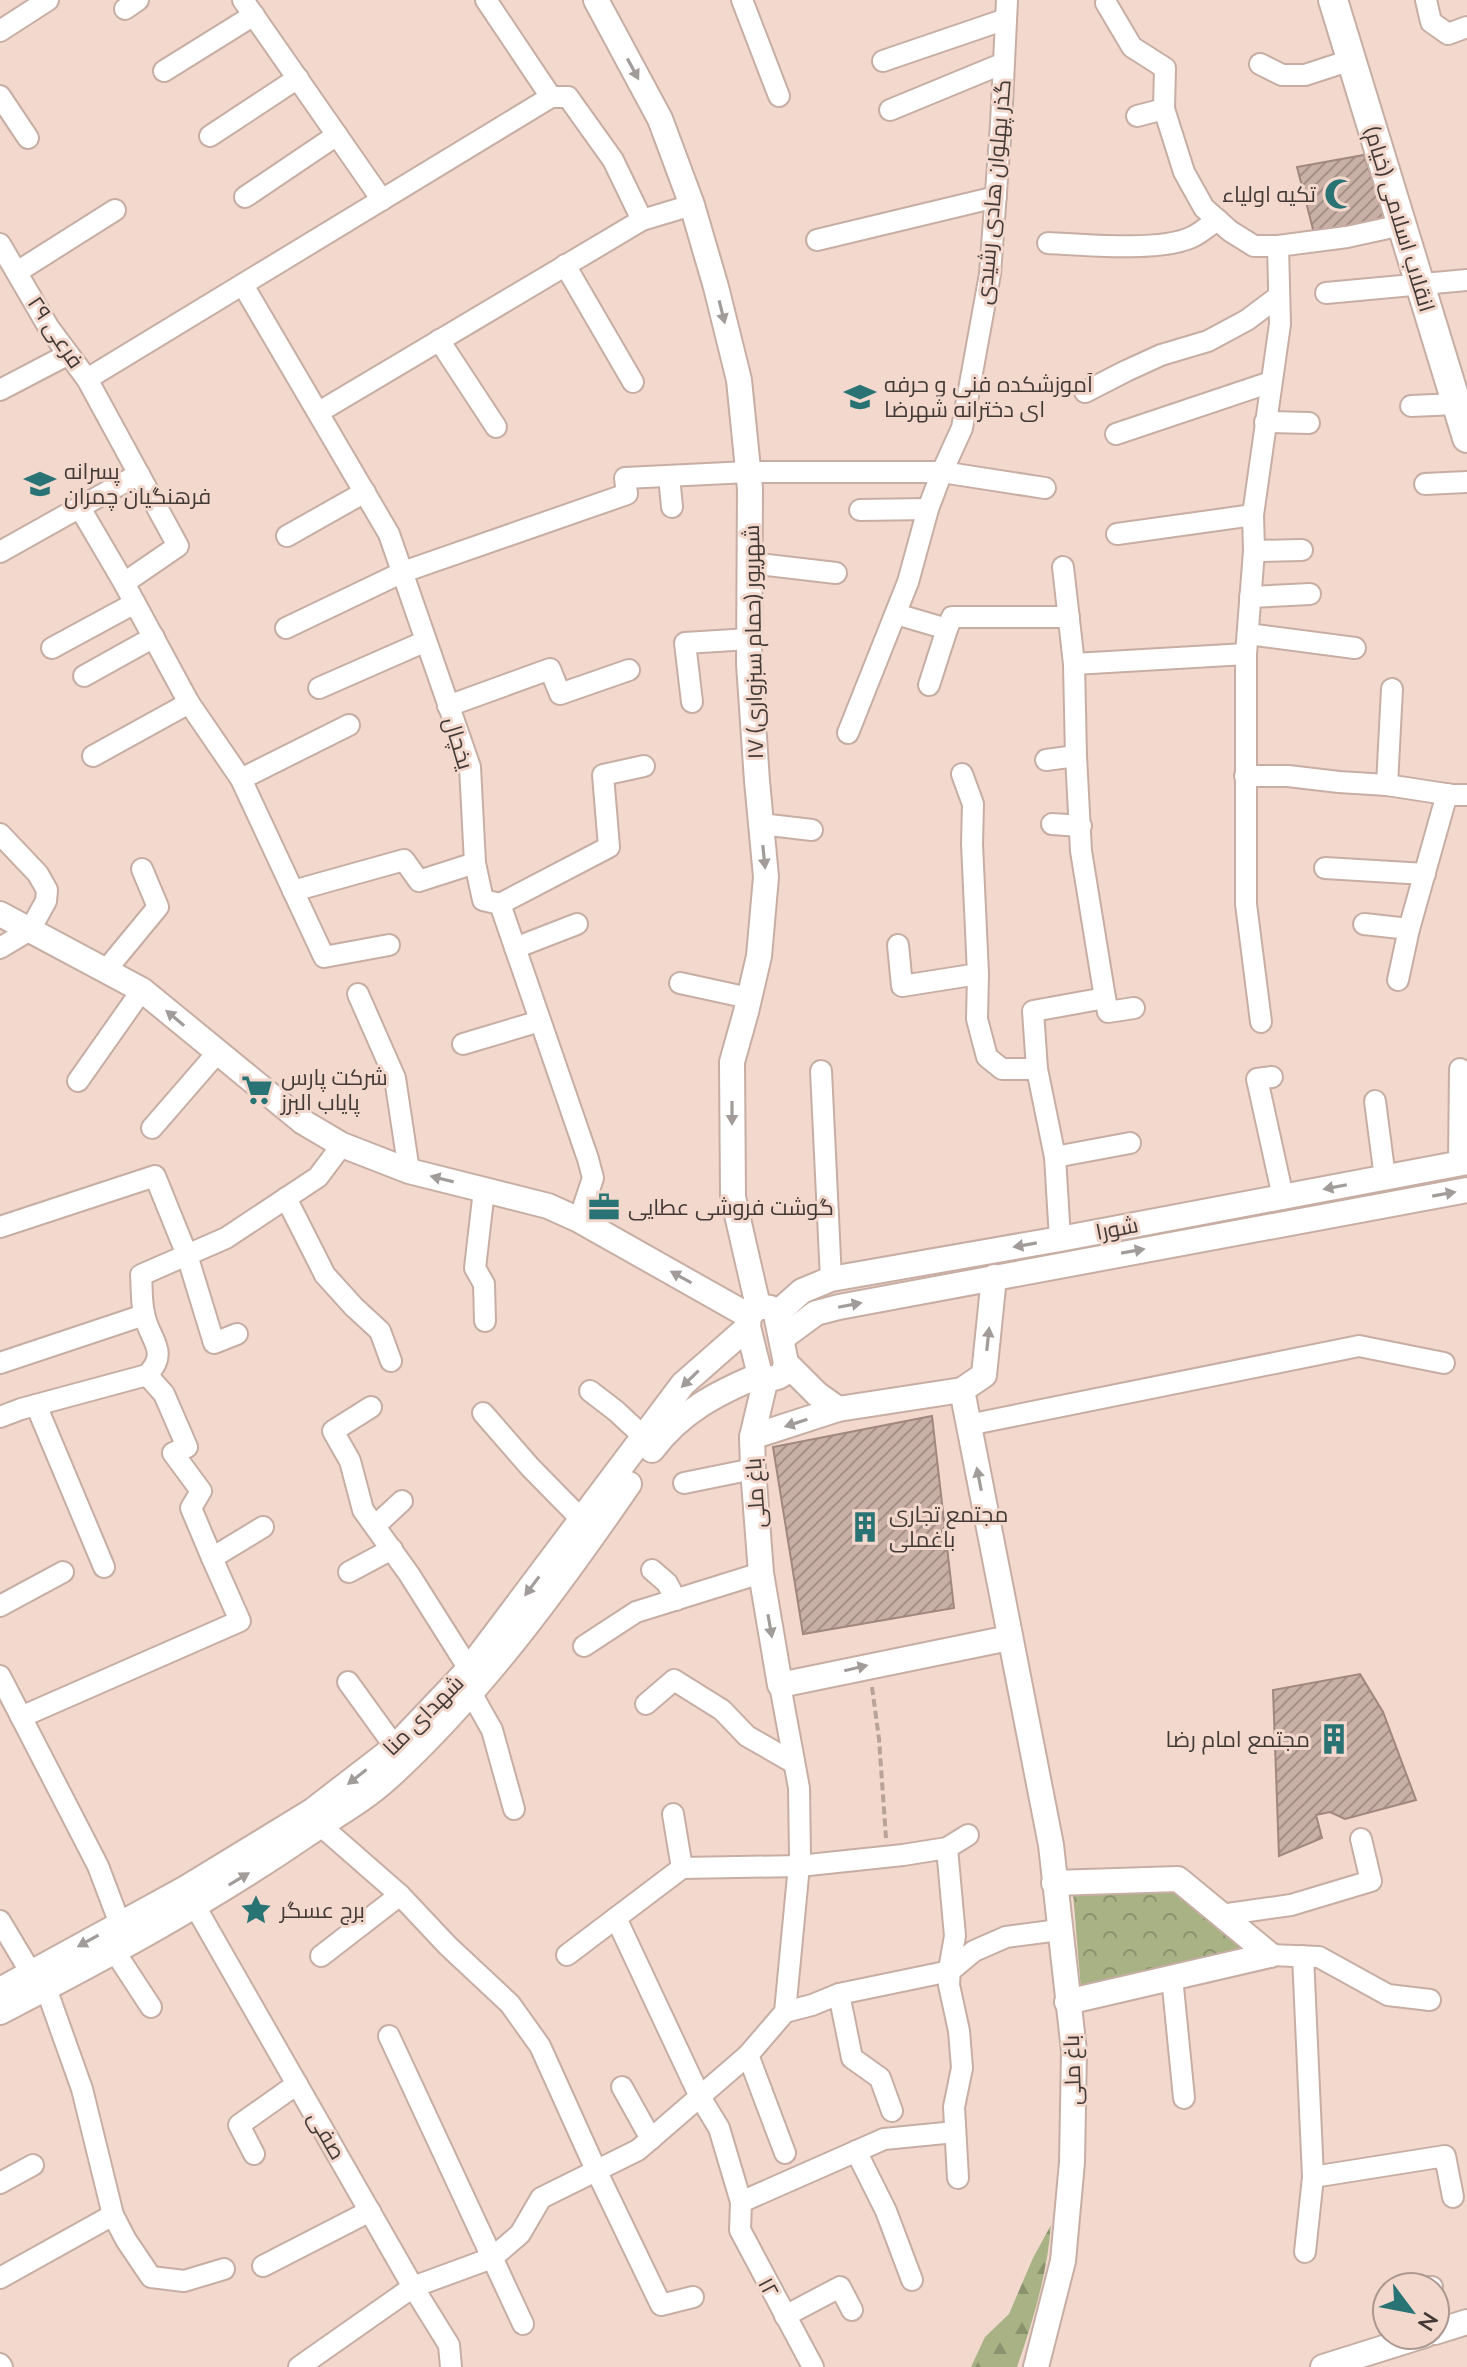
<svg xmlns="http://www.w3.org/2000/svg" width="1467" height="2367" font-family="Lato,Cairo,sans-serif">
  <style>
    .forest { fill: url(#forest-firs) }
    .park { fill: url(#park-crowns) }
    .building { fill: url(#building-hatch); stroke: #a0887f; stroke-width: 2 }
    .lines { fill: none; stroke-linecap: round; stroke-linejoin: round }
    .minor-casing { stroke: #c7aea4; stroke-width: 24 }
    .tertiary-casing { stroke: #c7aea4; stroke-width: 28 }
    .secondary-casing { stroke: #c7aea4; stroke-width: 32 }
    .path { stroke: #b8a39a; stroke-width: 4; stroke-dasharray: 8 4; stroke-linecap: butt }
    .minor { stroke: #fff; stroke-width: 20 }
    .tertiary { stroke: #fff; stroke-width: 24 }
    .secondary { stroke: #fff; stroke-width: 28 }
    .oneway { fill: #a19c9a }
    .labels { text-anchor: middle; stroke-width: 6; stroke-linejoin: round; paint-order: stroke }
    .street-label { font-size: 22px; fill: #433935; stroke: #f2d8cd }
    .poi-label { font-size: 22px; fill: #433935; stroke: #f2d8cd; text-anchor: start }
  </style>
  <defs>
    <pattern id="forest-firs" width="22" height="20" patternUnits="userSpaceOnUse" patternTransform="scale(2)"><rect width="22" height="20" fill="#a8b285"/><path d="M5 1l3.5 6h-7zM16 11l3.5 6h-7z" fill="#8a926e"/></pattern>
    <pattern id="park-crowns" width="20" height="18" patternUnits="userSpaceOnUse" patternTransform="scale(2)"><rect width="20" height="18" fill="#a8b285"/><path d="M2 6a3 3 0 1 1 6 0M12 15a3 3 0 1 1 6 0" fill="none" stroke="#8a926e"/></pattern>
    <pattern id="building-hatch" width="6" height="6" patternUnits="userSpaceOnUse" patternTransform="scale(2)"><rect width="6" height="6" fill="#c9b0a6"/><path d="M-1 1l2-2M0 6l6-6M5 7l2-2" fill="none" stroke="#a59088"/></pattern>
  </defs>
  <rect width="100%" height="100%" fill="#f2d8cd"/>
  <path class="forest" d="M 1051,2225 C 1047,2275 1033,2321 1017,2367 L 971,2367 L 985,2337 L 1009,2314 L 1033,2258 Z"/>
  <polygon class="park" points="1176,1891 1245,1951 1081,1990 1073,1893"/>
  <g class="building">
    <polygon points="1364,155 1386,221 1314,233 1297,167"/>
    <polygon points="932,1416 954,1608 803,1634 773,1447"/>
    <polygon points="1360,1674 1383,1712 1416,1800 1345,1819 1330,1812 1316,1815 1322,1838 1279,1856 1273,1690"/>
  </g>
  <g class="lines">
    <defs>
      <g id="minor">
        <polyline points="243,0 382,200"/>
        <polyline points="486,0 551,97"/>
        <polyline points="742,0 779,96"/>
        <polyline points="1426,0 1431,22 1448,34 1467,27"/>
        <polyline points="1106,3 1132,47 1165,68 1164,109 1184,172 1204,208 1230,231 1254,246 1278,246 1347,237 1402,225"/>
        <polyline points="125,9 138,0"/>
        <polyline points="0,31 48,0"/>
        <polyline points="883,61 1006,19"/>
        <polyline points="1260,64 1282,75 1305,75 1351,60"/>
        <polyline points="164,71 254,15"/>
        <polyline points="0,96 28,138"/>
        <polyline points="890,110 1004,63"/>
        <polyline points="1137,116 1164,109"/>
        <polyline points="210,136 298,78"/>
        <polyline points="245,197 337,135"/>
        <polyline points="817,240 996,197"/>
        <path d="M 1048,243 C 1084,245 1161,252 1192,237 C 1201,233 1209,225 1218,220"/>
        <polyline points="0,244 49,328 87,379 178,546 124,583 189,703 241,779 324,957 389,945"/>
        <polyline points="565,265 633,382"/>
        <polyline points="17,272 115,210"/>
        <polyline points="243,285 389,534 470,767 475,863 483,900 500,904 588,1159 593,1178 579,1220"/>
        <polyline points="1326,293 1467,280"/>
        <polyline points="439,340 496,427"/>
        <polyline points="87,379 551,97 568,97 613,160 642,220"/>
        <polyline points="0,390 67,355"/>
        <polyline points="1085,392 1126,371 1161,355 1208,341 1247,320 1279,296"/>
        <polyline points="1411,406 1457,404"/>
        <polyline points="319,412 642,220 692,205"/>
        <polyline points="1265,422 1309,423"/>
        <polyline points="1116,434 1271,382"/>
        <polyline points="669,476 672,507"/>
        <polyline points="1425,484 1467,482"/>
        <polyline points="80,508 124,583"/>
        <polyline points="860,510 928,509"/>
        <polyline points="1117,534 1253,515"/>
        <polyline points="287,536 365,492"/>
        <polyline points="1254,551 1302,550"/>
        <polyline points="0,552 139,474"/>
        <polyline points="750,563 836,573"/>
        <polyline points="1063,567 1074,664 1076,756 1081,851 1105,998 1108,1012 1134,1008"/>
        <polyline points="1250,597 1310,594"/>
        <polyline points="896,614 947,629 952,617 1069,617"/>
        <polyline points="286,628 403,572 627,494 625,478 748,472 942,472 962,428 990,274 1001,124 1007,0"/>
        <polyline points="1248,634 1355,648"/>
        <polyline points="52,648 135,603"/>
        <polyline points="1074,664 1246,654"/>
        <polyline points="84,676 154,637"/>
        <polyline points="929,685 947,629"/>
        <polyline points="319,688 426,641"/>
        <polyline points="692,702 685,643 749,639"/>
        <polyline points="448,706 550,669 560,694 629,670"/>
        <polyline points="848,733 908,582 928,509 942,472 1045,488"/>
        <polyline points="93,756 189,703"/>
        <polyline points="1046,760 1076,756"/>
        <polyline points="962,774 973,804 972,844 978,974 977,1019 987,1057 1002,1069 1037,1069"/>
        <polyline points="1245,776 1288,776 1339,782 1387,785 1452,795 1467,795"/>
        <polyline points="241,779 349,725"/>
        <polyline points="1387,785 1392,689"/>
        <polyline points="761,824 812,830"/>
        <polyline points="1052,824 1081,826"/>
        <polyline points="0,834 38,874 47,890 46,901 30,930 0,948"/>
        <polyline points="1325,868 1425,874"/>
        <polyline points="293,891 404,860 419,881 475,863"/>
        <polyline points="500,904 609,847 603,775 644,766"/>
        <polyline points="1364,924 1409,929"/>
        <polyline points="898,945 902,986 978,974"/>
        <polyline points="515,948 577,924"/>
        <polyline points="106,970 158,907 142,869"/>
        <polyline points="1398,980 1409,929 1447,794"/>
        <polyline points="680,983 749,998"/>
        <polyline points="358,994 395,1078 409,1171"/>
        <polyline points="1261,1022 1246,904 1246,654 1254,551 1253,515 1280,324 1278,246"/>
        <polyline points="463,1044 540,1021"/>
        <polyline points="821,1071 831,1279"/>
        <polyline points="1272,1077 1257,1079 1283,1197"/>
        <polyline points="78,1081 142,990"/>
        <polyline points="1375,1101 1385,1178"/>
        <polyline points="152,1128 217,1053"/>
        <polyline points="1055,1157 1130,1143"/>
        <polyline points="1459,1164 1460,1069"/>
        <polyline points="484,1190 475,1268 484,1284 485,1321"/>
        <polyline points="286,1198 325,1275 354,1307 380,1331 391,1361"/>
        <polyline points="0,1227 155,1176 187,1255 214,1343 237,1334"/>
        <polyline points="1060,1239 1055,1157 1037,1069 1033,1011 1105,998"/>
        <polyline points="0,1363 144,1315"/>
        <polyline points="147,1375 164,1394 187,1447 173,1453 201,1491 191,1508 212,1558 263,1527"/>
        <polyline points="590,1391 616,1411 644,1437"/>
        <polyline points="36,1405 104,1567"/>
        <polyline points="371,1407 333,1431 350,1461 363,1510 409,1574 469,1669"/>
        <polyline points="483,1413 530,1467 582,1520"/>
        <path d="M 0,1417 L 21,1409 L 147,1375 C 171,1351 148,1339 144,1313 C 141,1300 142,1287 141,1275 L 226,1238 L 318,1177 L 342,1145"/>
        <polyline points="968,1425 1359,1346 1444,1363"/>
        <polyline points="684,1483 753,1469"/>
        <polyline points="375,1526 402,1501"/>
        <polyline points="652,1570 667,1583 676,1600"/>
        <polyline points="349,1572 392,1549"/>
        <polyline points="0,1606 63,1572"/>
        <polyline points="584,1646 636,1612 761,1573"/>
        <polyline points="0,1676 98,1866 120,1924"/>
        <polyline points="348,1682 395,1747"/>
        <polyline points="470,1691 492,1730 514,1809"/>
        <polyline points="646,1704 674,1680 722,1710 747,1736 794,1763"/>
        <polyline points="21,1717 240,1621 212,1558"/>
        <polyline points="673,1814 682,1868"/>
        <polyline points="320,1825 400,1895 448,1946 510,2004 540,2046 596,2170 661,2305 693,2297"/>
        <polyline points="947,1848 955,1936 950,1964 949,1985 959,2031 962,2068 954,2107 958,2178"/>
        <polyline points="195,1906 413,2287 449,2345 451,2367"/>
        <polyline points="1221,1915 1291,1905 1371,1881 1361,1839"/>
        <polyline points="616,1918 700,2097 719,2128 741,2202 740,2230 813,2367"/>
        <polyline points="0,1921 31,1973"/>
        <polyline points="115,1952 151,2007"/>
        <polyline points="567,1955 682,1868 799,1866 903,1855 947,1848 968,1835"/>
        <polyline points="1270,1955 1319,1957 1388,1995 1430,2000"/>
        <polyline points="321,1956 400,1895"/>
        <polyline points="1303,1956 1313,2177 1305,2252"/>
        <polyline points="1172,1977 1184,2098"/>
        <polyline points="839,1994 852,2058 880,2078 892,2111"/>
        <polyline points="785,2012 812,2005 839,1994 950,1971 974,1951 1006,1937 1059,1930"/>
        <polyline points="389,2036 523,2324"/>
        <polyline points="748,2055 785,2153"/>
        <polyline points="622,2087 651,2139"/>
        <polyline points="856,2151 886,2211 912,2280"/>
        <polyline points="254,2154 239,2125 297,2084"/>
        <polyline points="1313,2177 1445,2156 1453,2197"/>
        <polyline points="0,2183 33,2165"/>
        <polyline points="741,2202 884,2139 955,2132"/>
        <polyline points="113,2215 126,2240 151,2277 184,2281 224,2269"/>
        <polyline points="263,2266 370,2211"/>
        <polyline points="0,2278 113,2215 82,2089 46,1988"/>
        <polyline points="1413,2287 1432,2287"/>
        <polyline points="785,2316 840,2287 852,2310"/>
        <polyline points="0,2364 2,2367"/>
        <polyline points="299,2367 413,2287 492,2258 520,2234 541,2198 638,2150 748,2055 785,2012 800,1855 799,1788 780,1685"/>
      </g>
      <g id="tertiary">
        <polyline points="596,0 660,119 692,205 716,287 739,380 750,489 749,664 757,781 766,877 759,956 746,1012 732,1062 733,1197 758,1306"/>
        <polyline points="0,914 142,990 303,1122 342,1145 409,1171 548,1206 579,1220 749,1316"/>
        <path d="M 758,1306 L 771,1308 L 776,1314 L 786,1363 L 783,1374 C 775,1380 768,1379 760,1375 L 748,1327 L 749,1316 Z"/>
        <polyline points="776,1314 802,1291 831,1279 1060,1239 1467,1162"/>
        <polyline points="782,1338 816,1313 839,1307 1467,1190"/>
        <polyline points="786,1363 817,1394 838,1409"/>
        <polyline points="766,1378 752,1437 753,1469 761,1573 780,1685 1009,1638"/>
        <polyline points="962,1390 984,1375 994,1277"/>
        <polyline points="752,1437 838,1409 962,1390 1051,1845 1074,2051 1072,2162 1063,2261 1036,2367"/>
        <path d="M 652,1450 C 680,1412 717,1393 760,1375"/>
        <polyline points="1054,1883 1178,1879 1270,1955"/>
        <polyline points="0,1990 186,1888 312,1811 395,1747 469,1669 683,1384 748,1327"/>
        <polyline points="1067,2002 1270,1955"/>
        <path d="M 0,2012 C 104,1958 207,1903 303,1837 C 331,1818 363,1801 388,1778 C 481,1693 558,1587 629,1484"/>
        <polyline points="1435,2332 1467,2322"/>
        <polyline points="1323,2367 1425,2335"/>
      </g>
      <polyline id="secondary" points="1333,0 1467,438"/>
    </defs>
    <use href="#minor" class="minor-casing"/>
    <use href="#tertiary" class="tertiary-casing"/>
    <use href="#secondary" class="secondary-casing"/>
    <polyline class="path" points="872,1687 879,1739 886,1838"/>
    <use href="#minor" class="minor"/>
    <use href="#tertiary" class="tertiary"/>
    <use href="#secondary" class="secondary"/>
  </g>
  <defs><path id="oneway-solid" d="M-6-.8H1V-3.2L6.5 0L1 3.2V.8H-6Z" transform="scale(2)"/></defs>
  <g class="oneway">
    <use href="#oneway-solid" transform="translate(633 69) rotate(62)"/>
    <use href="#oneway-solid" transform="translate(722 312) rotate(76)"/>
    <use href="#oneway-solid" transform="translate(764 857) rotate(84)"/>
    <use href="#oneway-solid" transform="translate(175 1018) rotate(-140)"/>
    <use href="#oneway-solid" transform="translate(732 1113) rotate(90)"/>
    <use href="#oneway-solid" transform="translate(442 1179) rotate(-166)"/>
    <use href="#oneway-solid" transform="translate(1335 1187) rotate(169)"/>
    <use href="#oneway-solid" transform="translate(1444 1194) rotate(-10)"/>
    <use href="#oneway-solid" transform="translate(1025 1245) rotate(170)"/>
    <use href="#oneway-solid" transform="translate(1133 1251) rotate(-10)"/>
    <use href="#oneway-solid" transform="translate(681 1277) rotate(-151)"/>
    <use href="#oneway-solid" transform="translate(850 1305) rotate(-11)"/>
    <use href="#oneway-solid" transform="translate(988 1339) rotate(-84)"/>
    <use href="#oneway-solid" transform="translate(690 1379) rotate(136)"/>
    <use href="#oneway-solid" transform="translate(796 1423) rotate(162)"/>
    <use href="#oneway-solid" transform="translate(979 1479) rotate(-101)"/>
    <use href="#oneway-solid" transform="translate(532 1586) rotate(127)"/>
    <use href="#oneway-solid" transform="translate(770 1626) rotate(80)"/>
    <use href="#oneway-solid" transform="translate(856 1668) rotate(-13)"/>
    <use href="#oneway-solid" transform="translate(357 1777) rotate(142)"/>
    <use href="#oneway-solid" transform="translate(239 1879) rotate(-31)"/>
    <use href="#oneway-solid" transform="translate(88 1941) rotate(151)"/>
  </g>
  <defs>
    <symbol id="mosque-bare" viewBox="-9 -9 18 18"><path d="M3.5-4.9A6 6 0 1 0 3.5 4.9A5 5 0 1 1 3.5-4.9Z" fill="#297374" stroke="#f2d8cd" stroke-width="2.5" paint-order="stroke"/></symbol>
    <symbol id="university-bare" viewBox="-9 -9 18 18"><path d="M0-5L7-2L0 1L-7-2ZM-4 1L0 2.5L4 1V4Q0 6-4 4Z" fill="#297374" stroke="#f2d8cd" stroke-width="2.5" paint-order="stroke"/></symbol>
    <symbol id="school-bare" viewBox="-9 -9 18 18"><path d="M0-5L7-2L0 1L-7-2ZM-4 1L0 2.5L4 1V4Q0 6-4 4Z" fill="#297374" stroke="#f2d8cd" stroke-width="2.5" paint-order="stroke"/></symbol>
    <symbol id="supermarket-bare" viewBox="-9 -9 18 18"><path d="M-6-5.5h2.5l.6 2H6L4.5 2H-2.5L-4.4-4H-6ZM-1.5 3.2a1.3 1.3 0 1 0 .1 0ZM3 3.2a1.3 1.3 0 1 0 .1 0Z" fill="#297374" stroke="#f2d8cd" stroke-width="2.5" paint-order="stroke"/></symbol>
    <symbol id="office-bare" viewBox="-9 -9 18 18"><path d="M-6-3h4V-5.5h4V-3h4V5H-6ZM-1-4.5V-3h2v-1.5ZM-6 0V1H6V0Z" fill="#297374" stroke="#f2d8cd" stroke-width="2.5" paint-order="stroke"/></symbol>
    <symbol id="building-bare" viewBox="-9 -9 18 18"><path d="M-4-6H4V6H1V3H-1V6H-4ZM-2.5-4.3h1.7v1.8h-1.7ZM.8-4.3h1.7v1.8H.8ZM-2.5-1h1.7V.8h-1.7ZM.8-1h1.7V.8H.8Z" fill="#297374" stroke="#f2d8cd" stroke-width="2.5" paint-order="stroke"/></symbol>
    <symbol id="sight-bare" viewBox="-9 -9 18 18"><path d="M0-6L1.8-2.2L6-1.7L2.9 1.2L3.7 5.4L0 3.3L-3.7 5.4L-2.9 1.2L-6-1.7L-1.8-2.2Z" fill="#297374" stroke="#f2d8cd" stroke-width="2.5" paint-order="stroke"/></symbol>
  </defs>
  <g fill-rule="evenodd">
    <use href="#mosque-bare" x="1318" y="172" width="44" height="44"/>
    <use href="#university-bare" x="838" y="375" width="44" height="44"/>
    <use href="#school-bare" x="18" y="462" width="44" height="44"/>
    <use href="#supermarket-bare" x="235" y="1068" width="44" height="44"/>
    <use href="#office-bare" x="582" y="1185" width="44" height="44"/>
    <use href="#building-bare" x="843" y="1505" width="44" height="44"/>
    <use href="#building-bare" x="1312" y="1717" width="44" height="44"/>
    <use href="#sight-bare" x="234" y="1888" width="44" height="44"/>
  </g>
  <g class="labels">
    <g class="street-label">
      <text transform="translate(993 192) rotate(-85)" y="8">گذر پهلوان هادی رشیدی</text>
      <text transform="translate(1400 219) rotate(73)" y="8">انقلاب اسلامی (خیام)</text>
      <text transform="translate(56 332) rotate(56)" y="8">فرعی ۲۹</text>
      <text transform="translate(753 642) rotate(-91)" y="8">۱۷ شهریور (حمام سبزواری)</text>
      <text transform="translate(459 743) rotate(73)" y="8">یخچال</text>
      <text transform="translate(1117 1228) rotate(-11)" y="8">شورا</text>
      <text transform="translate(755 1493) rotate(-94)" y="8">باغ ملی</text>
      <text transform="translate(423 1715) rotate(-45)" y="8">شهدای منا</text>
      <text transform="translate(1072 2070) rotate(-92)" y="8">باغ ملی</text>
      <text transform="translate(327 2135) rotate(60)" y="8">صفی</text>
      <text transform="translate(769 2287) rotate(62)" y="8">۱۲</text>
    </g>
    <g class="poi-label">
      <text x="1316" y="202" text-anchor="end">تکیه اولیاء</text>
      <text x="884" y="392">آموزشکده فنی و حرفه<tspan x="884" dy="25">ای دخترانه شهرضا</tspan></text>
      <text x="64" y="479">پسرانه<tspan x="64" dy="25">فرهنگیان چمران</tspan></text>
      <text x="281" y="1085">شرکت پارس<tspan x="281" dy="25">پایاب البرز</tspan></text>
      <text x="628" y="1215">گوشت فروشی عطایی</text>
      <text x="889" y="1522">مجتمع تجاری<tspan x="889" dy="25">باغملی</tspan></text>
      <text x="1310" y="1747" text-anchor="end">مجتمع امام رضا</text>
      <text x="280" y="1918">برج عسگر</text>
    </g>
  </g>
  <g transform="translate(1411 2311) rotate(122)"><circle r="38" fill="#f2d8cd" stroke="#ac9890" stroke-width="2"/>
  <path d="M0-6L14 30L0 20L-14 30Z" fill="#297374"/>
  <text y="-12" font-size="22" font-weight="bold" text-anchor="middle" fill="#433935">N</text>
  </g>
</svg>
